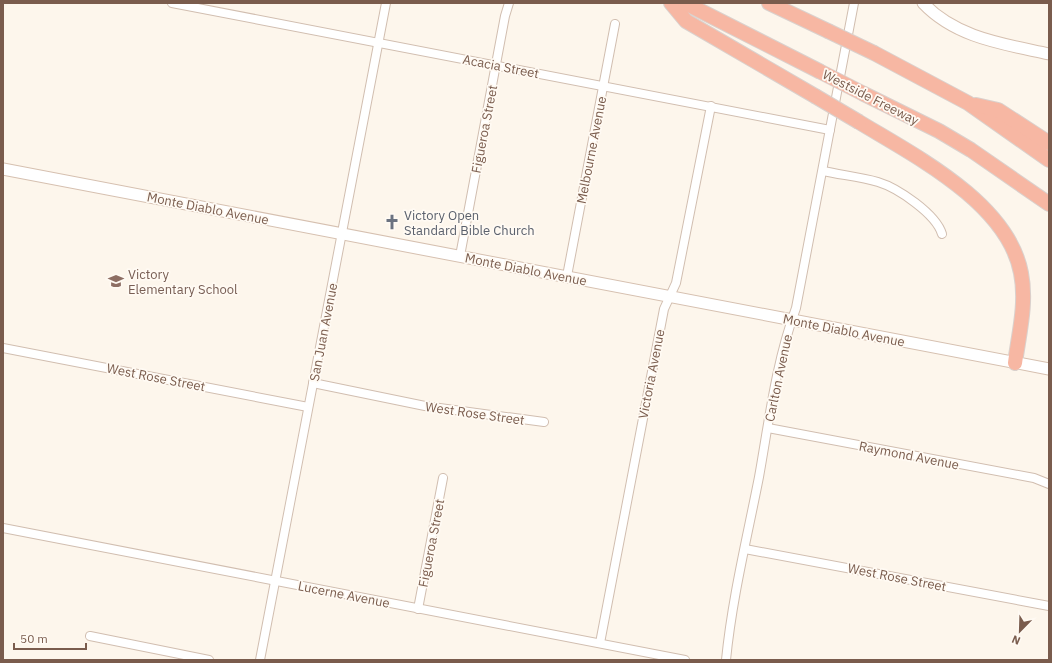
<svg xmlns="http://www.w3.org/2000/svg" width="1052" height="663" font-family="'IBM Plex Sans',sans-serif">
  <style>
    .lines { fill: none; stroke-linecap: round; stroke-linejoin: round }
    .street-casing { stroke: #d1beb0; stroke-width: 10 }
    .secondary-casing { stroke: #d6c0b0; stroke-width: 13 }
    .highway-casing { stroke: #dad1cd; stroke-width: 16 }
    .street { stroke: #fff; stroke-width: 8 }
    .secondary { stroke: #fff; stroke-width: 11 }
    .highway { stroke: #f7b7a3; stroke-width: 14 }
    .highway-bridge-casing { stroke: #dad1cd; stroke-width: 16; stroke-linecap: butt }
    .highway-bridge { stroke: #f7b7a3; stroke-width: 14 }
    .labels { text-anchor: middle; stroke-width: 3.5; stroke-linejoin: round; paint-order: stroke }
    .street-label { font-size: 13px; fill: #7a5c4d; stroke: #fffaf3 }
    .worship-label { font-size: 13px; fill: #5b616d; stroke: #fffaf3; text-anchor: start }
    .education-label { font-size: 13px; fill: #785e54; stroke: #fffaf3; text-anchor: start }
  </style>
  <rect width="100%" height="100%" fill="#fdf6ec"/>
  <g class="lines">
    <defs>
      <g id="street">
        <polyline points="172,3 830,130"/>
        <path d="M 823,171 C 841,175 861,177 878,182 C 898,188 936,214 942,234"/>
        <polyline points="460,256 505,16 509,3"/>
        <polyline points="567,276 615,24"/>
        <polyline points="3,348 308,407"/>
        <polyline points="313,383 425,406 544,422"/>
        <polyline points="768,428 1034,478 1049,484"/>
        <polyline points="3,528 685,660"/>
        <polyline points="745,549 1049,606"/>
        <polyline points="418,609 443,478"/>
        <polyline points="90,636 209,660"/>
        <polyline points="600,643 664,309 676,283 711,106"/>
        <polyline points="260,660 386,3"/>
        <path d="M 726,660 C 732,599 747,538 759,477 C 769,421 776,362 796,308 L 854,3"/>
      </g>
      <g id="secondary">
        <path d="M 923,3 C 956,38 1004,44 1049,54"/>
        <polyline points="3,169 1049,369"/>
      </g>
      <g id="highway">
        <polyline points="671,3 686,21 815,96"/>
        <polyline points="685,3 819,71"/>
        <polyline points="769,3 828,31"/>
        <polyline points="874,53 968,103 1049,160"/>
        <polyline points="864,94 939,131 971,150 1049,204"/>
        <polyline points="976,105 998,110 1049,143"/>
        <path d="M 859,122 C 915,156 1008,203 1021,273 C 1027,303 1019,333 1015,363"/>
      </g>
    </defs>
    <use href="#street" class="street-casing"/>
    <use href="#secondary" class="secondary-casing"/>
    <use href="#highway" class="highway-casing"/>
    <use href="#street" class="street"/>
    <use href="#secondary" class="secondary"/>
    <use href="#highway" class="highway"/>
    <defs>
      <g id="highway-bridge">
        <polyline points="828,31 874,53"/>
        <polyline points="819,71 864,94"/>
        <polyline points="815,96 859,122"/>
      </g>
    </defs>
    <use href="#highway-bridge" class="highway-bridge-casing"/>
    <use href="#highway-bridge" class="highway-bridge"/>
  </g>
  <defs>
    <symbol id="church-bare" viewBox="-9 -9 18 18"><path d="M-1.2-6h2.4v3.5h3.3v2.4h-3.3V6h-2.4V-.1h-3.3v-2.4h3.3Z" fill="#6b7280" stroke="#fffaf3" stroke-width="2.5" paint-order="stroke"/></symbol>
    <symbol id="school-bare" viewBox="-9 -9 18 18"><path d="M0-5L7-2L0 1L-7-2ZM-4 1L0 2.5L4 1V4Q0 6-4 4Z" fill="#8d6e63" stroke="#fffaf3" stroke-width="2.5" paint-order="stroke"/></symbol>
  </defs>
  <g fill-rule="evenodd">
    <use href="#church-bare" x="381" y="211" width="22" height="22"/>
    <use href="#school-bare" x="105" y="270" width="22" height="22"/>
  </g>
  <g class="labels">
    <g class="street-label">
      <text transform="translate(501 66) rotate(11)" y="5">Acacia Street</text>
      <text transform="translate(871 97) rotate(27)" y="5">Westside Freeway</text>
      <text transform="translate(484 129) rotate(-79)" y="5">Figueroa Street</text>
      <text transform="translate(591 150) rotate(-79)" y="5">Melbourne Avenue</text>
      <text transform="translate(208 208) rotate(11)" y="5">Monte Diablo Avenue</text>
      <text transform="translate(526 269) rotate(11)" y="5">Monte Diablo Avenue</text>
      <text transform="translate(844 330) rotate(11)" y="5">Monte Diablo Avenue</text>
      <text transform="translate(323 332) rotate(-79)" y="5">San Juan Avenue</text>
      <text transform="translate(651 374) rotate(-79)" y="5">Victoria Avenue</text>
      <text transform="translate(156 377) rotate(11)" y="5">West Rose Street</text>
      <text transform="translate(778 378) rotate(-78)" y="5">Carlton Avenue</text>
      <text transform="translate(475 413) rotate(8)" y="5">West Rose Street</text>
      <text transform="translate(909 455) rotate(11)" y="5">Raymond Avenue</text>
      <text transform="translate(431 543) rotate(-79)" y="5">Figueroa Street</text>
      <text transform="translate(897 577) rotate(11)" y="5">West Rose Street</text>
      <text transform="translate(344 594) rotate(11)" y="5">Lucerne Avenue</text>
    </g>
    <g class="worship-label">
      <text x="404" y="220">Victory Open<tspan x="404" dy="15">Standard Bible Church</tspan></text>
    </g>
    <g class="education-label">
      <text x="128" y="279">Victory<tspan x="128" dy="15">Elementary School</tspan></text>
    </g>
  </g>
  <rect width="1052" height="663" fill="none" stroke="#7a5c4d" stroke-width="8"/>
  <g transform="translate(1020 631) rotate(203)" stroke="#fffaf3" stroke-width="3" paint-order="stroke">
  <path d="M0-3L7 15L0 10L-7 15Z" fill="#7a5c4d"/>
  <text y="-6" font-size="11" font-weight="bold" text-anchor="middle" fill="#7a5c4d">N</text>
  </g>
  <path d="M14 643v6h72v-6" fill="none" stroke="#7a5c4d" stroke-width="2"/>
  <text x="20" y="643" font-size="12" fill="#7a5c4d" stroke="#fffaf3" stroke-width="3" paint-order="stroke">50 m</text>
</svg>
